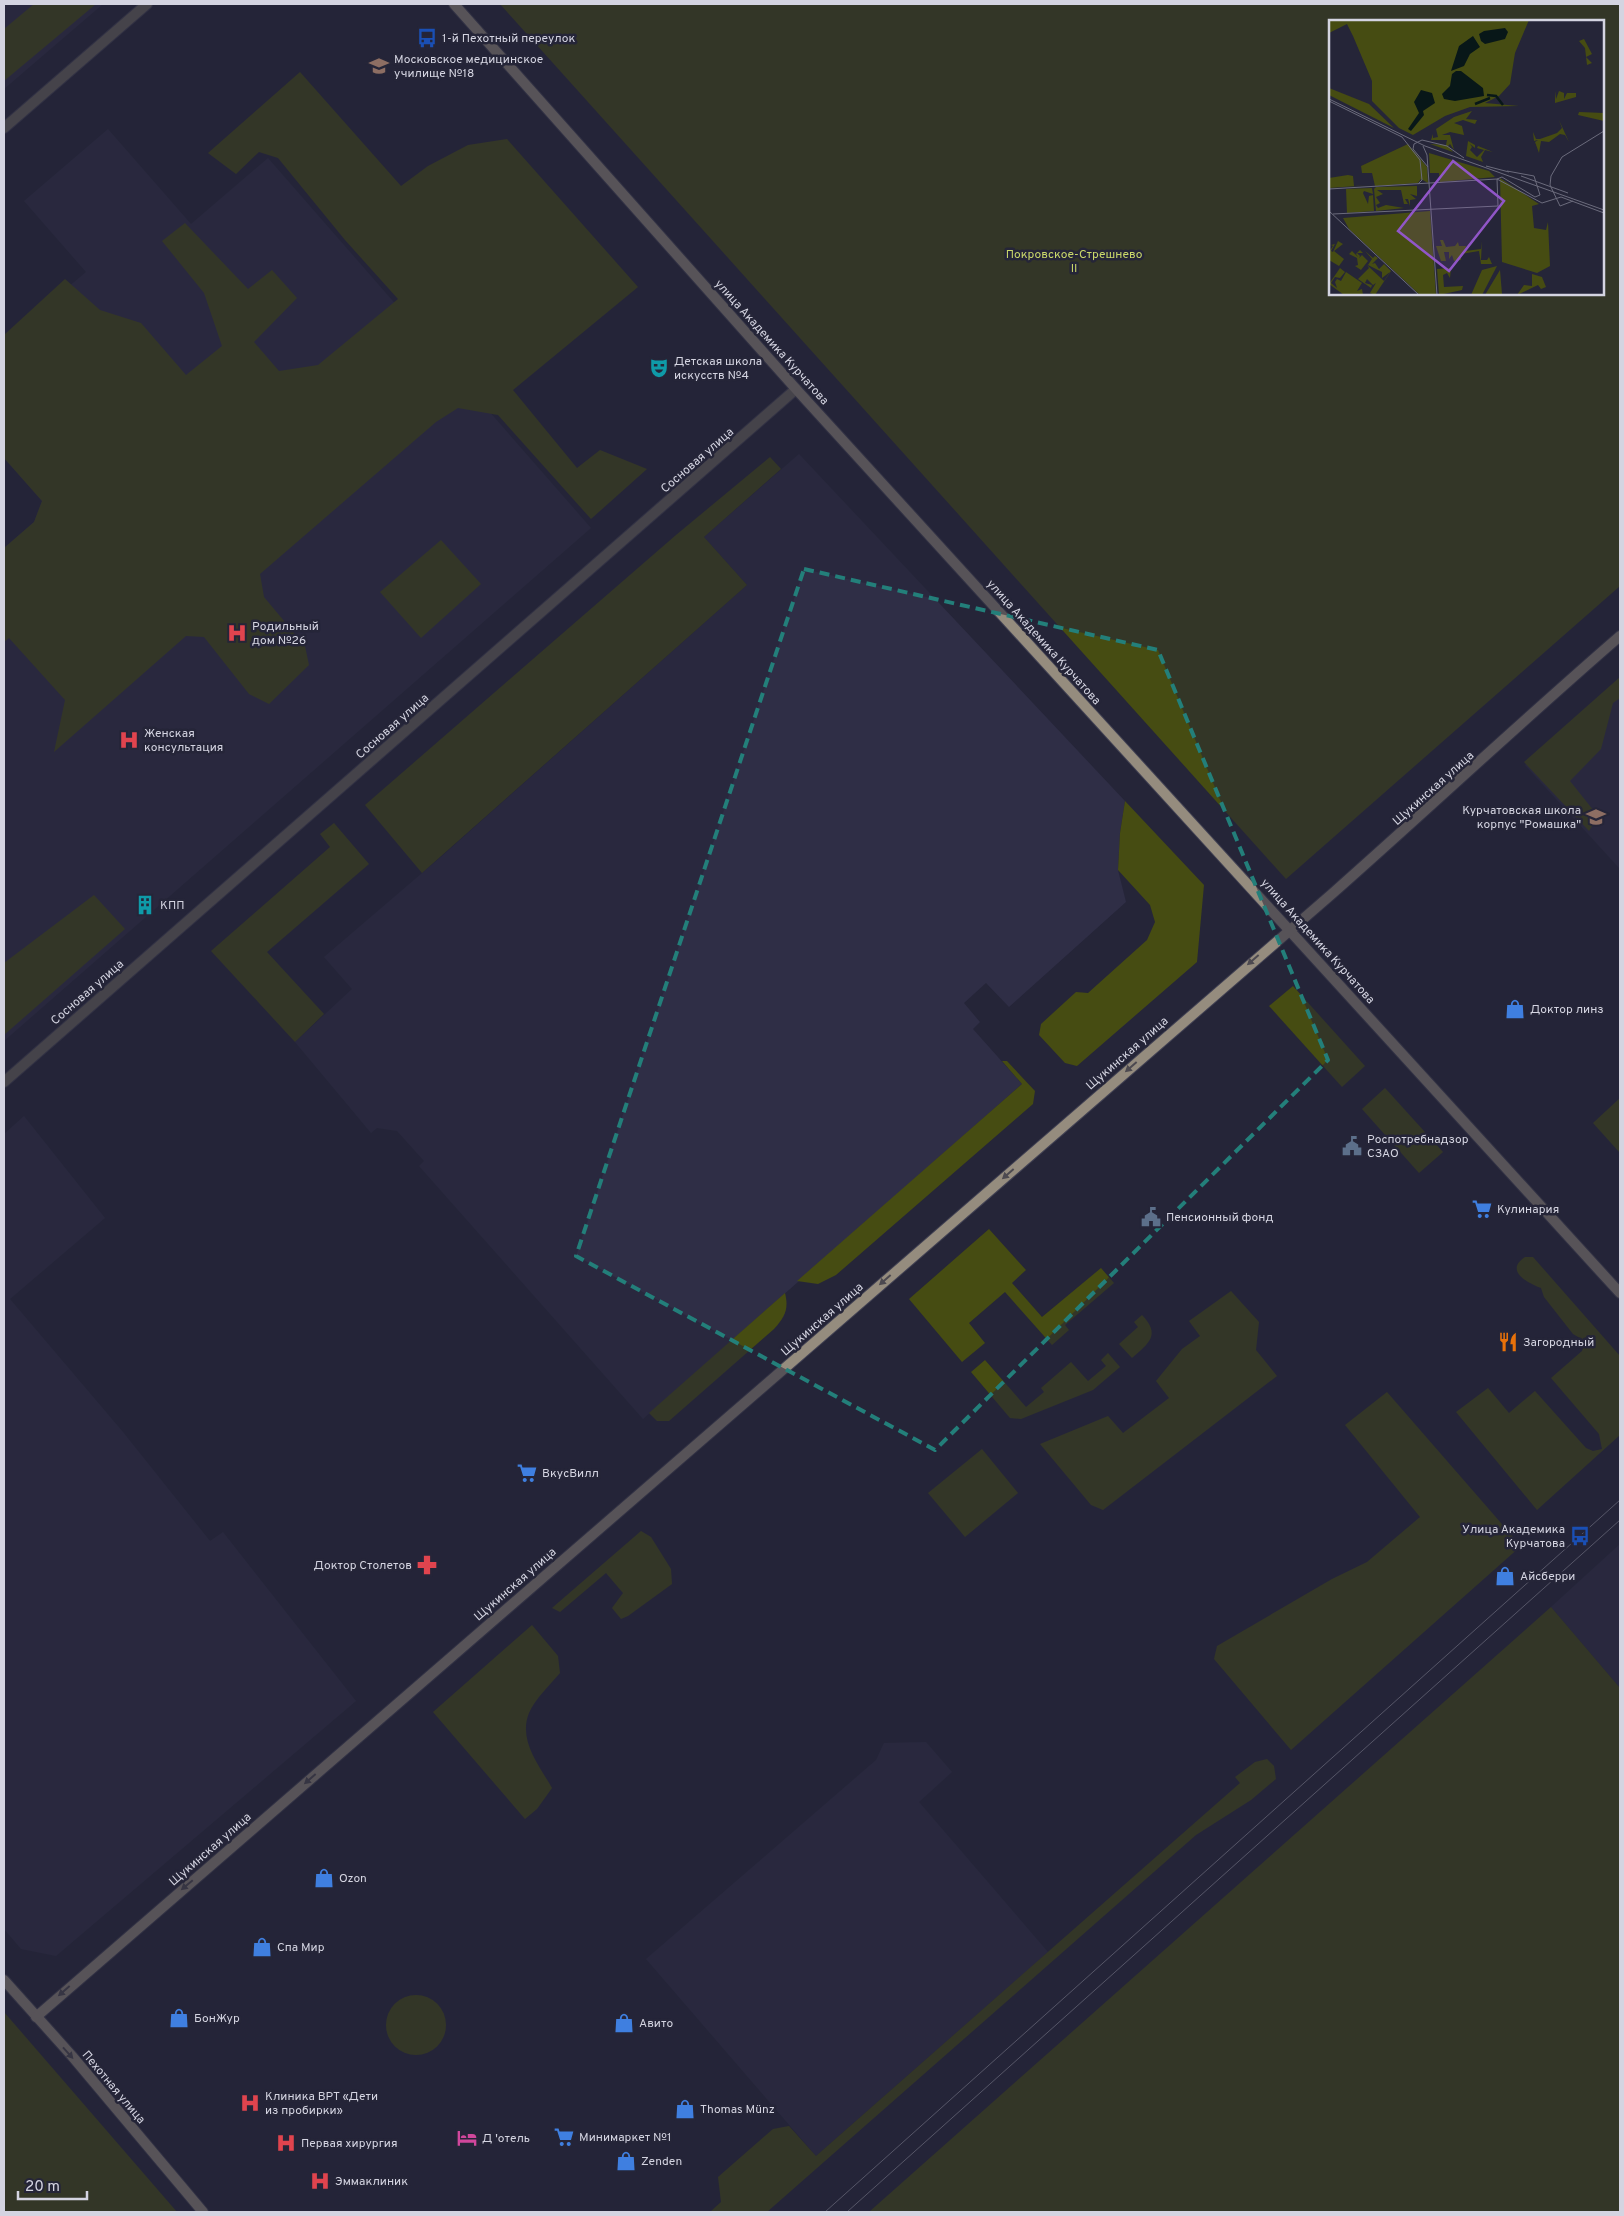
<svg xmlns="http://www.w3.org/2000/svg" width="1624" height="2216" font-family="Overpass,sans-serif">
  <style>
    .built { fill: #2f2e46 }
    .green { fill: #464c12; fill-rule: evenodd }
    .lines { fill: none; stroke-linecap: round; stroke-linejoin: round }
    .street-casing { stroke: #414153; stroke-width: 12 }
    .secondary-casing { stroke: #414153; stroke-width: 12 }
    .street { stroke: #6d685f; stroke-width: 10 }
    .secondary { stroke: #958c7e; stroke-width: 10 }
    .tram { stroke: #9191a0; stroke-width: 1 }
    .oneway { fill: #4c4950 }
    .marked { fill: none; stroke: #237f7a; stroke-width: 4; stroke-dasharray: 10 6; stroke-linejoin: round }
    .labels { text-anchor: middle; stroke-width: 5; stroke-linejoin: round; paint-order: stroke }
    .poi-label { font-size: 12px; fill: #d4d4e1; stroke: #252538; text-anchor: start }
    .park-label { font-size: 12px; fill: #cad86a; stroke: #252538 }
    .street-label { font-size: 12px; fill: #d4d4e1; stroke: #252538 }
    .inset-river { fill: none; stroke: #081718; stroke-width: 2.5 }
    .inset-road { fill: none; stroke: #6b6b7c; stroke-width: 1 }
    .view { fill: #9156c8; fill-opacity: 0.15; stroke: #9156c8; stroke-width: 2.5 }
    .inset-edge { fill: none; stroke: #d4d4e1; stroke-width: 2.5 }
  </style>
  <rect width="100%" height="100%" fill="#252538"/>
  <g class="built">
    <polygon points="4,4 103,4 4,89"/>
    <polygon points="108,129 191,224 268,158 591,528 4,1041 4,548 34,522 42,501 4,458 4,341 86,272 24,201"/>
    <polygon points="799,454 1125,801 1120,833 1118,870 1126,902 1009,1007 986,983 964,1003 980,1022 973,1029 1022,1084 643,1419 419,1166 424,1161 397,1131 377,1128 371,1133 295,1042 352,989 324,957 442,856 747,585 704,537"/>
    <polygon points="1620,682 1620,869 1525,765"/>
    <polygon points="24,1116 105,1218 10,1299 123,1432 210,1541 223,1532 356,1701 56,1956 21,1949 4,1929 4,1134"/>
    <polygon points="1620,1544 1620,1688 1551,1607"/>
    <polygon points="926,1742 952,1772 919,1802 1048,1952 816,2156 646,1959 876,1760 884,1743"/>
  </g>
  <g class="green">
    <polygon points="34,4 96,4 4,81 4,29"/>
    <path d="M 500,4 L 1620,4 L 1620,586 L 1286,879 ZM 1330,21 L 1603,21 L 1603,294 L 1330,294 Z"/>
    <polygon points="300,72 401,186 428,166 468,145 507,139 638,287 513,390 577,468 600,450 647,469 591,519 498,415 458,408 436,422 260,574 264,597 305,646 309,665 269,704 249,694 204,637 186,636 54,752 65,700 9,638 4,642 4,548 34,522 42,501 4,458 4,335 65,279 100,310 141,323 186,375 222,346 204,293 162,241 185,223 248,289 272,270 297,298 254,342 279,371 318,365 398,299 345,240 278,158 259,152 236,174 208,153"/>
    <polygon points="770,457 781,469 704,537 747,585 422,873 365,805 676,535"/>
    <polygon points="441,540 481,584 421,638 380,592"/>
    <polygon points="1620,677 1620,698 1613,703 1601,749 1570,781 1598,816 1589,831 1524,762"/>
    <polygon points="1125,801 1204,885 1197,962 1077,1066 1065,1063 1039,1035 1041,1024 1076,992 1088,993 1147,940 1155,922 1150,905 1118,870 1120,833"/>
    <polygon points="334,823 369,864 267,952 324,1014 295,1042 211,951 330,847 320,834"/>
    <polygon points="94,895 125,929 4,1035 4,963"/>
    <polygon points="1293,986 1365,1066 1342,1087 1269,1006"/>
    <polygon points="1002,1061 1007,1061 1035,1091 1033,1104 836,1275 818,1284 797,1281 1022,1084"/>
    <polygon points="1385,1088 1443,1152 1419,1173 1362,1109"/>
    <polygon points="1620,1098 1620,1153 1593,1123"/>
    <polygon points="989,1229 1026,1270 1012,1283 1042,1317 1101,1268 1114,1283 1065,1325 1069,1330 1052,1345 1005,1292 969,1323 985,1343 962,1362 909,1299"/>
    <path d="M 1525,1257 L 1533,1257 L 1620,1356 L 1620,1435 L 1537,1510 L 1456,1412 L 1488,1388 L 1509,1413 L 1535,1391 L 1586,1448 L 1593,1451 L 1602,1449 L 1599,1434 L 1551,1378 L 1582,1351 L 1585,1341 L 1573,1334 L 1544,1297 L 1541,1288 C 1528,1283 1504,1271 1525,1257 Z"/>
    <polygon points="1231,1291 1259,1322 1256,1350 1277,1376 1103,1510 1091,1505 1040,1444 1108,1416 1123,1433 1169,1398 1156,1381 1182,1349 1200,1336 1189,1321"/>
    <path d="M 785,1293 C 789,1309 785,1317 774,1329 L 669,1421 L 657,1421 L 649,1413 Z"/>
    <path d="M 1142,1315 C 1161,1335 1149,1343 1132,1358 L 1119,1344 L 1138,1327 L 1134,1322 Z"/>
    <polygon points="1108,1353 1120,1367 1093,1390 1021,1419 1010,1418 971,1372 985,1360 1026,1407 1044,1392 1041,1388 1071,1362 1088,1381 1106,1366 1101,1360"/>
    <polygon points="1387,1392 1521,1546 1291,1750 1214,1659 1217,1646 1332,1579 1367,1562 1420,1517 1345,1425"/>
    <polygon points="982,1449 1018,1493 965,1537 928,1493"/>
    <polygon points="641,1531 651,1537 671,1569 672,1584 628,1616 621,1619 612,1608 623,1593 606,1573 560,1612 552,1608"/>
    <polygon points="1551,1607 1620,1688 1620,2212 869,2212"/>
    <path d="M 532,1625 L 558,1656 L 560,1673 C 550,1685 535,1699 529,1713 C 518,1740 539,1765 552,1788 L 537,1809 L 525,1819 L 433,1712 Z"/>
    <polygon points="1267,1759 1274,1766 1276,1779 1251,1800 1196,1835 767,2212 710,2212 721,2202 718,2177 773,2129 789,2126 816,2156 1240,1783 1235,1777 1255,1762"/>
    <circle cx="416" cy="2025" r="30"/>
    <polygon points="4,2012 177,2212 4,2212"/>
  </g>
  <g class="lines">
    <defs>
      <g id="street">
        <polyline points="4,128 147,4"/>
        <polyline points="4,1082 796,389"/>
      </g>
      <g id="secondary">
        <polyline points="454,4 796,389 1620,1293"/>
        <polyline points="4,1980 72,2056 203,2212"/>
        <path d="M 36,2017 L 1333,893 C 1429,808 1523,720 1620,636"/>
      </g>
    </defs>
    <use href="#street" class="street-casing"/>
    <use href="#secondary" class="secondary-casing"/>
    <use href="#street" class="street"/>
    <use href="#secondary" class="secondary"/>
    <g class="tram">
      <polyline points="825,2212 1620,1500"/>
      <polyline points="847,2212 1620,1520"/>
    </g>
  </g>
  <defs><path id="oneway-solid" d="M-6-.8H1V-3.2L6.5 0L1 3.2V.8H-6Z" transform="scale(1.25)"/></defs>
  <g class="oneway">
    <use href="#oneway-solid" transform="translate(1253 960) rotate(139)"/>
    <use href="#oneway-solid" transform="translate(1131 1067) rotate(139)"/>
    <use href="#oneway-solid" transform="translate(1008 1174) rotate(139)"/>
    <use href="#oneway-solid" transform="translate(885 1280) rotate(139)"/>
    <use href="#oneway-solid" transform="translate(310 1779) rotate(139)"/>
    <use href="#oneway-solid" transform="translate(187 1885) rotate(140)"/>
    <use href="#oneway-solid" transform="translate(64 1991) rotate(139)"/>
    <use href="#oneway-solid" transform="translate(68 2053) rotate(48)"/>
  </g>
  <path d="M0 0H1624V2216H0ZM 804,569 L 1158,650 L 1328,1060 L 935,1450 L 576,1256 Z" fill="#252538" fill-opacity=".55" fill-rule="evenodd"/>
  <path class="marked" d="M 804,569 L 1158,650 L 1328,1060 L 935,1450 L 576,1256 Z"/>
  <defs>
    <symbol id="bus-bare" viewBox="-9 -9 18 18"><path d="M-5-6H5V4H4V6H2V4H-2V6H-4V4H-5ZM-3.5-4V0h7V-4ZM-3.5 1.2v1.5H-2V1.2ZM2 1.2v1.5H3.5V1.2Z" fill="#1a4fb4" stroke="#252538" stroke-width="2.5" paint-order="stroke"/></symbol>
    <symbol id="university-bare" viewBox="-9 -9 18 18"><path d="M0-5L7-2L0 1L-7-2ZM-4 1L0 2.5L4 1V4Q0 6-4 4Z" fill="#8d6e63" stroke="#252538" stroke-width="2.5" paint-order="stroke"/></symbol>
    <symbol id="theatre-bare" viewBox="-9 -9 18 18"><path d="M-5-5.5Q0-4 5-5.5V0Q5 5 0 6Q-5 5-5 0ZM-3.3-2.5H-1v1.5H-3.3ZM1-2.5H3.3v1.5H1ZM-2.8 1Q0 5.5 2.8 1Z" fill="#0f9aa8" stroke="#252538" stroke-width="2.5" paint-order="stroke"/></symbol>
    <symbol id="hospital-bare" viewBox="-9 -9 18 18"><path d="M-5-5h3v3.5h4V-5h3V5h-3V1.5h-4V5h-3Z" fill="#e0444e" stroke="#252538" stroke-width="2.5" paint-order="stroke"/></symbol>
    <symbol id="school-bare" viewBox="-9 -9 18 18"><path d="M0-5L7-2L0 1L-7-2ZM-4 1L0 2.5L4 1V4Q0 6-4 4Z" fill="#8d6e63" stroke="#252538" stroke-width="2.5" paint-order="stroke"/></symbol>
    <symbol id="building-bare" viewBox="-9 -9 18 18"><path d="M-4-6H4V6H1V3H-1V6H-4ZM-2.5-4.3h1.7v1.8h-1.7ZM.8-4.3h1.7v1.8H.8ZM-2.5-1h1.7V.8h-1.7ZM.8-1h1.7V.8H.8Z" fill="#0f9aa8" stroke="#252538" stroke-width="2.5" paint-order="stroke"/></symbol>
    <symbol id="shop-bare" viewBox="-9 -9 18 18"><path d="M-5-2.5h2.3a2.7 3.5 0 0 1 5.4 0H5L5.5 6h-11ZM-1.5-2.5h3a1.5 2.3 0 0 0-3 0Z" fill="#3f7fe0" stroke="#252538" stroke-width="2.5" paint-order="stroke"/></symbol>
    <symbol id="civic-bare" viewBox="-9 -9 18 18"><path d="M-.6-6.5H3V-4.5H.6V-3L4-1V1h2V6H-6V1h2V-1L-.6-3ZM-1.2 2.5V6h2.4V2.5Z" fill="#5c6f8a" stroke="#252538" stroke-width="2.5" paint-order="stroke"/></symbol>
    <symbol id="supermarket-bare" viewBox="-9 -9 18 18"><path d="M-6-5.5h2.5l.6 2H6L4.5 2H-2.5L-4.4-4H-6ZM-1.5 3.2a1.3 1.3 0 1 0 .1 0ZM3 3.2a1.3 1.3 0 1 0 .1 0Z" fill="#3f7fe0" stroke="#252538" stroke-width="2.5" paint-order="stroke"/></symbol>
    <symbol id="restaurant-bare" viewBox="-9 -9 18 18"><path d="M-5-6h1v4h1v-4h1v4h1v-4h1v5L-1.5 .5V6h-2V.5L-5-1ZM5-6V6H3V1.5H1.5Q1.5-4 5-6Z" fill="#e8710a" stroke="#252538" stroke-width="2.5" paint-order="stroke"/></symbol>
    <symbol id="pharmacy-bare" viewBox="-9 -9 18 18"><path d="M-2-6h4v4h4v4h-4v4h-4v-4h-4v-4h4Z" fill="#e0444e" stroke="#252538" stroke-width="2.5" paint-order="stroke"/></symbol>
    <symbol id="hotel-bare" viewBox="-9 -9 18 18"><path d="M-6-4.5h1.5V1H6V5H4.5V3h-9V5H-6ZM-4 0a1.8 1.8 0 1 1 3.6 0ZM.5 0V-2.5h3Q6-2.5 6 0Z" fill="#d1479c" stroke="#252538" stroke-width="2.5" paint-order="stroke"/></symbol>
  </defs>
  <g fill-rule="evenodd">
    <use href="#bus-bare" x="413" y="24" width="28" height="28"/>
    <use href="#university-bare" x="365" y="52" width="28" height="28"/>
    <use href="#theatre-bare" x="645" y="354" width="28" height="28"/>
    <use href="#hospital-bare" x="223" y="619" width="28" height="28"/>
    <use href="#hospital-bare" x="115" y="726" width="28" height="28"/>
    <use href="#school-bare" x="1582" y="803" width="28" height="28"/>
    <use href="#building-bare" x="131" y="891" width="28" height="28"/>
    <use href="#shop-bare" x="1501" y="995" width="28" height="28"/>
    <use href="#civic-bare" x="1338" y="1132" width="28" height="28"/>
    <use href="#supermarket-bare" x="1468" y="1195" width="28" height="28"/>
    <use href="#civic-bare" x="1137" y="1203" width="28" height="28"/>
    <use href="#restaurant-bare" x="1494" y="1328" width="28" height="28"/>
    <use href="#supermarket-bare" x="513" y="1459" width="28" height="28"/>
    <use href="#bus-bare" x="1566" y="1522" width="28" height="28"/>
    <use href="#pharmacy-bare" x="413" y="1551" width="28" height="28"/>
    <use href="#shop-bare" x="1491" y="1562" width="28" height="28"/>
    <use href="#shop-bare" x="310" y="1864" width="28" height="28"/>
    <use href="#shop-bare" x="248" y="1933" width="28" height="28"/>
    <use href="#shop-bare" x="165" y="2004" width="28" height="28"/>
    <use href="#shop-bare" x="610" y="2009" width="28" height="28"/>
    <use href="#hospital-bare" x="236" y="2089" width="28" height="28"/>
    <use href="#shop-bare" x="671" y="2095" width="28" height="28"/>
    <use href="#supermarket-bare" x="550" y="2123" width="28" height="28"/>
    <use href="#hotel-bare" x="453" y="2124" width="28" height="28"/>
    <use href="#hospital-bare" x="272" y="2129" width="28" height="28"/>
    <use href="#shop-bare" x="612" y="2147" width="28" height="28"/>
    <use href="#hospital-bare" x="306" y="2167" width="28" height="28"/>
  </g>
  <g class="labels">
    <g class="poi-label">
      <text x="442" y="42">1-й Пехотный переулок</text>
      <text x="394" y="63">Московское медицинское<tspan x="394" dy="14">училище №18</tspan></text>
      <text x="674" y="365">Детская школа<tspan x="674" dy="14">искусств №4</tspan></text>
      <text x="252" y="630">Родильный<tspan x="252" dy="14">дом №26</tspan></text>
      <text x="144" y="737">Женская<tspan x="144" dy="14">консультация</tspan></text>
      <text x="1581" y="814" text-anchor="end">Курчатовская школа<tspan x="1581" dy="14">корпус "Ромашка"</tspan></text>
      <text x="160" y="909">КПП</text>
      <text x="1530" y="1013">Доктор линз</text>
      <text x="1367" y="1143">Роспотребнадзор<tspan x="1367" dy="14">СЗАО</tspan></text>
      <text x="1497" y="1213">Кулинария</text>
      <text x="1166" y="1221">Пенсионный фонд</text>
      <text x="1523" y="1346">Загородный</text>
      <text x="542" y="1477">ВкусВилл</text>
      <text x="1565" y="1533" text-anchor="end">Улица Академика<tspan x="1565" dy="14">Курчатова</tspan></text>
      <text x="412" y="1569" text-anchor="end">Доктор Столетов</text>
      <text x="1520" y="1580">Айсберри</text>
      <text x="339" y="1882">Ozon</text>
      <text x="277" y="1951">Спа Мир</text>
      <text x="194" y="2022">БонЖур</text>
      <text x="639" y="2027">Авито</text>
      <text x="265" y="2100">Клиника ВРТ «Дети<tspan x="265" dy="14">из пробирки»</tspan></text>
      <text x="700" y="2113">Thomas Münz</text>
      <text x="579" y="2141">Минимаркет №1</text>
      <text x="482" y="2142">Д 'отель</text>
      <text x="301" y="2147">Первая хирургия</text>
      <text x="641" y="2165">Zenden</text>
      <text x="335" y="2185">Эммаклиник</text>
    </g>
    <g class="park-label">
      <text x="1074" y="258">Покровское-Стрешнево<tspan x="1074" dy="14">II</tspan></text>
    </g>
    <g class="street-label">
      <text transform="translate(772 342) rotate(48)" y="4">улица Академика Курчатова</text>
      <text transform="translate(697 460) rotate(-41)" y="4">Сосновая улица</text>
      <text transform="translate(1044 642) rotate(48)" y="4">улица Академика Курчатова</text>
      <text transform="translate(392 726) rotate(-41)" y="4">Сосновая улица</text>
      <text transform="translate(1433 788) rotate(-42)" y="4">Щукинская улица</text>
      <text transform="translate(1318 941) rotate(48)" y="4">улица Академика Курчатова</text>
      <text transform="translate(87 992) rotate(-41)" y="4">Сосновая улица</text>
      <text transform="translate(1127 1053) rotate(-41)" y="4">Щукинская улица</text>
      <text transform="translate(822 1319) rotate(-41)" y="4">Щукинская улица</text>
      <text transform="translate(515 1584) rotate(-41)" y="4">Щукинская улица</text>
      <text transform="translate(210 1849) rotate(-41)" y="4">Щукинская улица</text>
      <text transform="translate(114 2087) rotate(50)" y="4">Пехотная улица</text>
    </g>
  </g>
  <g transform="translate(1329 20)">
    <rect width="275" height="275" fill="#252538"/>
    <path d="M 0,0 L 200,0 L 186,33 L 181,64 L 170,76 L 156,83 L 190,86 L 141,87 L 116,96 L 84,115 L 70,108 L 43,81 L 43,61 L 24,16 L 18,4 L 0,13 ZM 255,19 L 263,34 L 257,37 L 263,43 L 258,45 L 256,28 L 250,21 ZM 0,68 L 40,84 L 65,108 L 0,75 ZM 226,71 L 227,79 L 230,71 L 235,73 L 235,79 L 238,73 L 247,73 L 247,77 L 226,83 ZM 143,91 L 137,99 L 148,100 L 146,104 L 134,100 L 125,103 L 133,106 L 135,115 L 121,112 L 113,115 L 121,115 L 125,130 L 121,124 L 119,126 L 124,132 L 101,124 L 117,125 L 118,120 L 102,120 L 104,114 L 104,118 L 109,117 L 107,109 L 125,97 ZM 250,92 L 275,93 L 275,101 L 249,95 ZM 230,100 L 240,122 L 236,115 L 231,114 L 220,122 L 212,121 L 210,133 L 206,122 L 209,120 L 205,121 L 204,112 L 207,119 L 211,119 L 228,113 L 233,108 ZM 139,121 L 146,125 L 146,128 L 141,124 L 143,127 L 141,130 L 148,137 L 155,130 L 148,128 L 149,126 L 164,132 L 156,130 L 152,137 L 154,142 L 137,136 ZM 79,124 L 98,147 L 99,163 L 92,159 L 89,163 L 46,166 L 43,153 L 33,153 L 32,146 ZM 100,133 L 160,151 L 166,157 L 111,162 L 110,153 L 101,153 ZM 19,155 L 24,156 L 25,166 L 42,165 L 0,168 L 0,158 ZM 171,158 L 210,184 L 203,186 L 205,208 L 217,210 L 219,202 L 221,246 L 208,253 L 173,242 ZM 88,166 L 88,176 L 81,174 L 87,179 L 81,180 L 81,186 L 79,179 L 76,179 L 79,184 L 75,184 L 72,170 L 48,170 L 54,174 L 47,177 L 51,183 L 47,185 L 49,188 L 57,185 L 75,188 L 47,191 L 45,169 L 47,167 ZM 43,168 L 44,174 L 35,171 L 34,173 L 39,184 L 40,176 L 44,175 L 45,191 L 18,193 L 17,169 ZM 101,191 L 107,275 L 91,275 L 20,209 L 14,198 ZM 111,220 L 114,220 L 117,227 L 126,226 L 129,222 L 130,226 L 137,226 L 136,231 L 152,229 L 153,221 L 152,240 L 158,240 L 160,237 L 163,244 L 152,244 L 150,231 L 132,234 L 132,240 L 125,241 L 123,235 L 120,239 L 120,232 L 115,232 L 117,241 L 112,241 L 107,226 L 113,226 ZM 9,221 L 14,224 L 5,231 L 15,239 L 10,246 L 0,240 L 0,232 L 4,226 L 2,225 L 6,224 L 2,231 L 4,232 ZM 31,230 L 34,233 L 28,233 L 31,236 L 30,238 L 33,235 L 39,241 L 32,250 L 26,246 L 29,245 L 28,238 L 20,234 L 23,231 L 29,237 L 27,234 ZM 36,231 L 44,238 L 46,236 L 49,238 L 43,244 L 46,243 L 50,249 L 55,244 L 62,251 L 46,275 L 41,273 L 47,263 L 44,265 L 38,259 L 36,263 L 43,265 L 42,268 L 29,259 L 40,248 L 38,245 L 55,261 L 61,252 L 53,258 L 53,252 L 39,245 L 43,239 ZM 168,246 L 153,275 L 142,275 L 153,250 ZM 11,248 L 16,252 L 11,258 L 6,257 L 2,263 L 8,268 L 6,262 L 8,259 L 12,261 L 17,252 L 33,263 L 28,271 L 33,269 L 34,275 L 15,275 L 0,264 ZM 122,248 L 121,258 L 118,253 L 114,255 L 115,267 L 134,266 L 133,270 L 110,275 L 108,249 ZM 171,250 L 173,274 L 156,275 ZM 203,254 L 213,257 L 217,267 L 212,269 L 209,265 L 188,275 L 195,265 L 203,266 Z" fill="#464c12"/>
    <path d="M 176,8 L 179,12 L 176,19 L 156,24 L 152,21 L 150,14 L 155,11 ZM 144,16 L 151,27 L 141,34 L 135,46 L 122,51 L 130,26 ZM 127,51 L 132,51 L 154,68 L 155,76 L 126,81 L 115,79 L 113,74 L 121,66 L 123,54 ZM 92,70 L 103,73 L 106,83 L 94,91 L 95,95 L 82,111 L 79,109 L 90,93 L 85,82 Z" fill="#081718"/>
    <path class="inset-river" d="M 158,75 L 167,76 L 174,85M 146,84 L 161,78"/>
    <path class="inset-road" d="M 0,79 L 96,126 L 275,190M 0,81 L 73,117 L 91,140 L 93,160 L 89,164M 94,126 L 98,135 L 108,275M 157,146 L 180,152M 99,147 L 84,129 L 85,124 L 93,120 L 118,126 L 135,138M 192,156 L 239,173M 168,159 L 173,157 L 206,177 L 211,175 L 205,156 L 178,151M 0,169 L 168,159 L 213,183 L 232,177 L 275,193M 244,181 L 231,186 L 221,165 L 222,156 L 233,137 L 275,111M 0,191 L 90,275M 4,194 L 169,186 L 168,159"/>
    <path class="view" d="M 124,141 L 175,181 L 120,251 L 69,211 Z"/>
    <rect width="275" height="275" class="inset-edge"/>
  </g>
  <rect width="1624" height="2216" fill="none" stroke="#d4d4e1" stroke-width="10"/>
  <path d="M18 2191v8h69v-8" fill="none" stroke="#d4d4e1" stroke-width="2.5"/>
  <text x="25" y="2191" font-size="15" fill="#d4d4e1" stroke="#252538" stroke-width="4" paint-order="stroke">20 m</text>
</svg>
